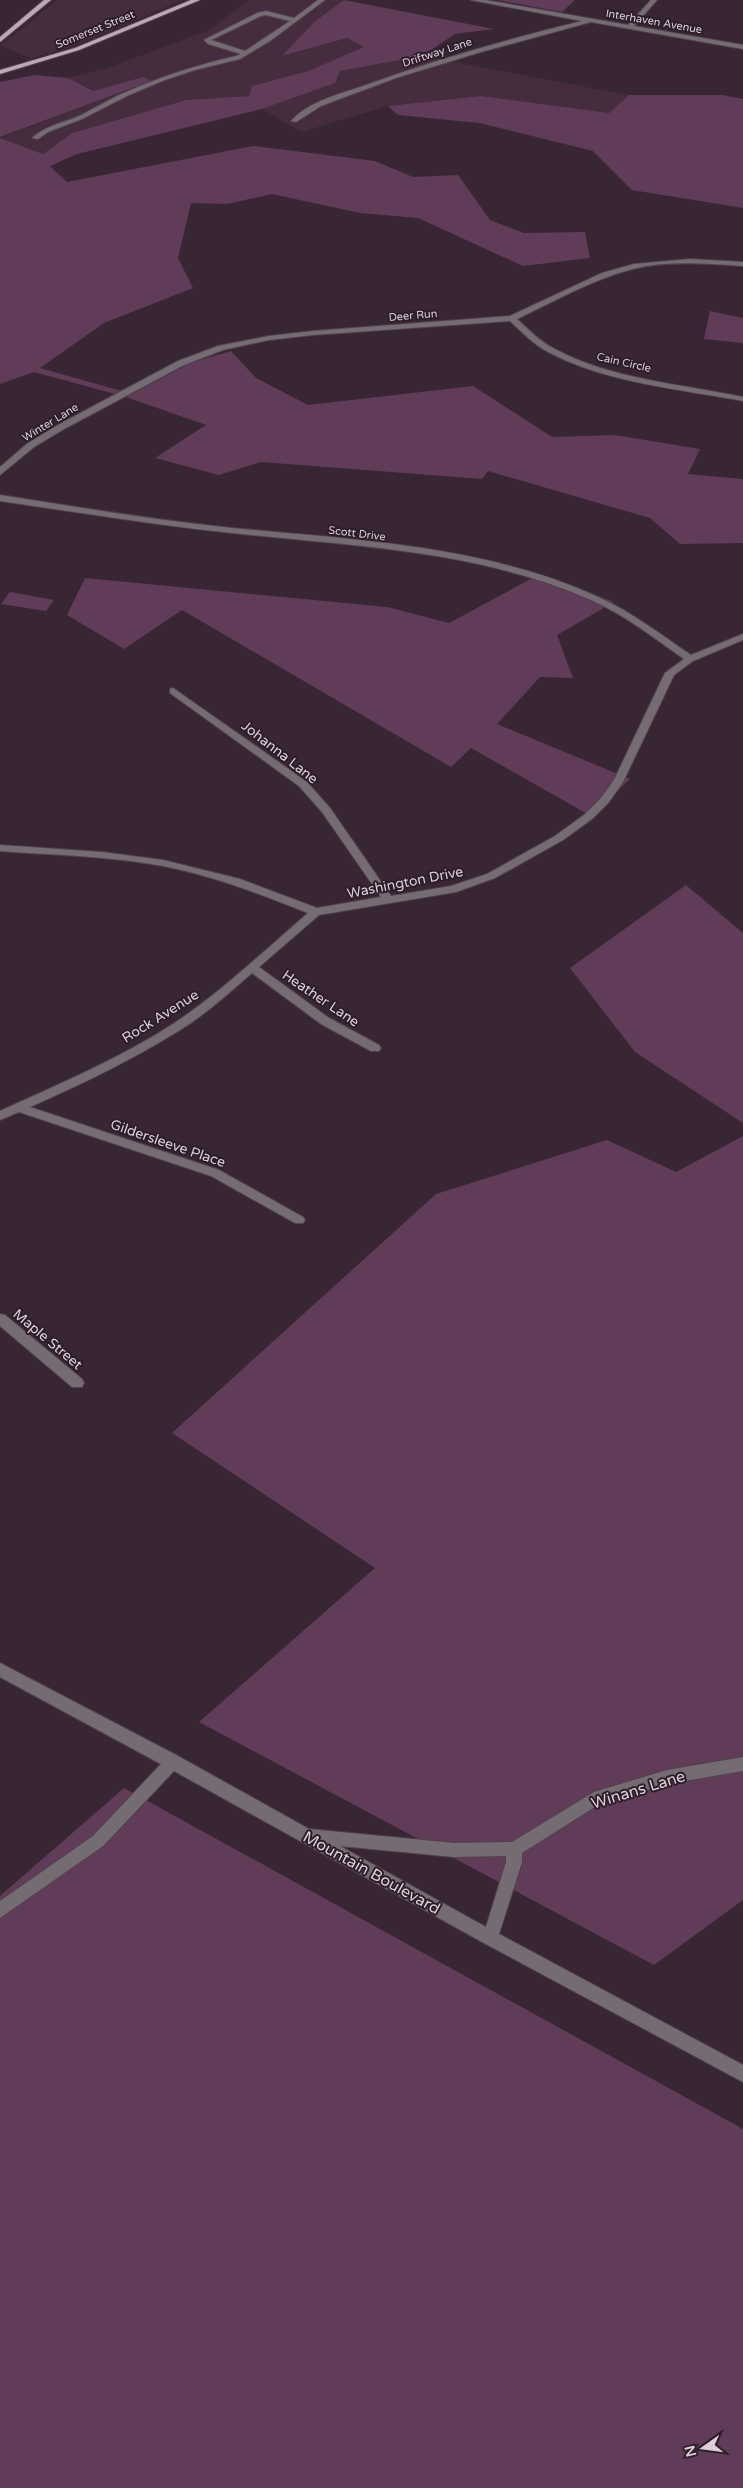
<svg xmlns="http://www.w3.org/2000/svg" width="743" height="2488" font-family="'Varela Round',sans-serif">
  <style>
    .built { fill: #452d3f }
    .green { fill: #603c58 }
    .lines { fill: none; stroke-linecap: round; stroke-linejoin: round }
    .minor-casing { stroke: #53414e; stroke-width: 2 }
    .major-casing { stroke: #53414e; stroke-width: 2 }
    .minor { fill: #756b72; fill-rule: evenodd }
    .major { fill: #bca8b6; fill-rule: evenodd }
    .labels { text-anchor: middle; stroke-width: 4; stroke-linejoin: round; paint-order: stroke }
    .far-street-label { font-size: 11px; fill: #dccfd8; stroke: #2e1d2a }
    .street-label { font-size: 14px; fill: #dccfd8; stroke: #2e1d2a }
    .near-street-label { font-size: 16px; fill: #dccfd8; stroke: #2e1d2a }
  </style>
  <rect width="100%" height="100%" fill="#392634"/>
  <g class="built">
    <polygon points="57,0 183,0 70,47 31,58 1,46"/>
    <polygon points="249,0 344,0 314,22 283,56 347,38 365,47 308,71 253,86 249,96 186,100 72,133 43,154 0,138 151,81 143,77 93,91 68,78 110,67 209,30"/>
    <polygon points="422,56 570,84 629,95 609,113 481,96 388,106 301,132 262,109 335,83 339,71"/>
  </g>
  <g class="green">
    <polygon points="344,0 494,29 455,34 422,56 340,71 335,83 262,109 77,154 50,166 67,182 253,146 375,161 413,177 458,175 490,220 524,233 585,232 590,258 523,266 418,218 360,213 272,194 227,204 191,203 178,258 193,288 104,323 40,368 132,394 190,363 231,351 256,378 308,405 473,386 552,437 615,435 700,449 688,474 743,479 743,543 680,544 650,518 488,471 482,479 261,462 219,475 155,458 206,425 126,397 34,372 0,384 0,138 43,154 72,133 186,100 249,96 252,86 308,71 364,47 347,38 282,56 314,22"/>
    <polygon points="498,0 575,0 562,12"/>
    <polygon points="35,75 68,78 93,91 143,77 151,81 0,137 0,82"/>
    <polygon points="629,95 722,95 743,99 743,208 632,190 593,151 479,123 398,115 388,106 481,96 609,113"/>
    <polygon points="710,311 743,318 743,343 704,339"/>
    <polygon points="540,574 614,602 557,635 573,678 540,677 497,724 630,779 591,816 471,748 451,767 182,610 124,649 67,615 85,578 387,607 449,623"/>
    <polygon points="10,592 54,600 46,611 1,604"/>
    <polygon points="686,885 743,933 743,1123 635,1052 570,968"/>
    <polygon points="743,1136 743,1900 654,1965 199,1722 375,1568 172,1433 436,1194 607,1140 676,1172"/>
    <polygon points="124,1788 743,2129 743,2488 0,2488 0,1896"/>
  </g>
  <g class="lines">
    <defs>
      <g id="minor">
        <path d="M 318,0 L 325,0 L 270,41 L 240,59 L 195,70 L 165,80 L 129,95 L 82,119 L 48,132 L 38,139 L 32,138 C 45,126 62,123 77,117 C 94,109 109,99 126,92 C 162,76 197,65 236,56 L 241,54 L 208,44 L 204,40 L 257,13 L 266,11 L 294,18 ZM 266,15 L 290,21 L 245,51 L 211,40 L 261,16 Z"/>
        <path d="M 471,0 L 485,0 L 628,25 L 651,0 L 657,0 L 634,26 L 743,45 L 743,49 L 591,22 L 481,52 L 396,78 L 321,106 L 296,122 L 291,121 C 309,101 340,94 366,85 C 437,59 509,39 582,21 Z"/>
        <path d="M 690,259 L 743,262 L 743,266 C 709,264 666,260 633,269 C 593,279 555,301 517,319 C 528,329 539,341 553,348 C 609,379 681,384 743,397 L 743,401 C 679,389 607,383 548,352 C 533,344 522,332 510,321 L 313,335 L 269,340 L 223,350 L 184,365 L 64,429 L 34,447 L 0,475 L 0,467 L 28,443 L 58,425 L 178,361 L 218,346 L 269,336 L 313,331 L 510,316 L 602,273 L 634,264 Z"/>
        <path d="M 0,495 C 77,507 154,520 232,528 C 354,540 485,545 598,597 C 632,612 661,635 691,655 L 743,634 L 743,640 L 693,661 L 674,675 L 623,782 L 609,802 L 592,819 L 563,840 L 495,878 L 456,892 L 319,915 L 259,967 L 329,1018 L 379,1045 L 381,1048 L 379,1051 L 371,1051 L 321,1024 L 252,973 C 229,993 206,1014 180,1030 C 132,1060 82,1084 30,1107 L 219,1170 L 303,1217 L 305,1220 L 303,1223 L 295,1223 L 211,1176 L 19,1112 L 0,1120 L 0,1111 C 59,1084 119,1059 173,1024 C 221,992 264,951 308,913 C 260,894 214,876 163,866 C 110,856 54,855 0,851 L 0,845 L 102,852 L 163,860 L 240,879 L 317,908 L 381,897 L 322,812 L 299,786 L 170,693 L 170,689 L 173,688 L 307,782 L 330,808 L 391,896 L 451,886 L 487,874 L 555,836 L 584,815 L 601,798 L 614,780 L 665,673 L 684,659 C 654,638 625,615 591,600 C 479,550 352,546 232,533 C 154,525 77,512 0,501 Z"/>
        <polygon points="0,1314 5,1315 82,1379 84,1383 82,1387 72,1387 0,1326"/>
        <path d="M 0,1663 L 178,1756 L 309,1829 L 454,1843 L 512,1842 L 594,1792 L 667,1770 L 743,1757 L 743,1771 L 667,1784 L 598,1805 L 522,1853 L 522,1862 L 499,1934 L 743,2065 L 743,2082 L 484,1943 L 174,1771 L 103,1846 L 0,1918 L 0,1901 L 93,1836 L 161,1764 L 0,1677 ZM 340,1846 L 454,1857 L 506,1856 L 506,1862 L 486,1927 Z"/>
      </g>
      <g id="major">
        <polygon points="44,0 51,0 0,42 0,37"/>
        <polygon points="191,0 200,0 79,50 0,74 0,70 75,48"/>
      </g>
    </defs>
    <use href="#minor" class="minor-casing"/>
    <use href="#major" class="major-casing"/>
    <use href="#minor" class="minor"/>
    <use href="#major" class="major"/>
  </g>
  <g class="labels">
    <g class="far-street-label">
      <text transform="translate(654 21) rotate(10)" y="4">Interhaven Avenue</text>
      <text transform="translate(95 29) rotate(-22)" y="4">Somerset Street</text>
      <text transform="translate(437 52) rotate(-18)" y="4">Driftway Lane</text>
      <text transform="translate(413 315) rotate(-5)" y="4">Deer Run</text>
      <text transform="translate(624 362) rotate(13)" y="4">Cain Circle</text>
      <text transform="translate(50 422) rotate(-31)" y="4">Winter Lane</text>
      <text transform="translate(357 533) rotate(7)" y="4">Scott Drive</text>
    </g>
    <g class="street-label">
      <text transform="translate(280 752) rotate(38)" y="5">Johanna Lane</text>
      <text transform="translate(405 882) rotate(-11)" y="5">Washington Drive</text>
      <text transform="translate(321 998) rotate(34)" y="5">Heather Lane</text>
      <text transform="translate(160 1016) rotate(-32)" y="5">Rock Avenue</text>
      <text transform="translate(168 1143) rotate(19)" y="5">Gildersleeve Place</text>
      <text transform="translate(48 1339) rotate(40)" y="5">Maple Street</text>
    </g>
    <g class="near-street-label">
      <text transform="translate(638 1789) rotate(-17)" y="6">Winans Lane</text>
      <text transform="translate(372 1872) rotate(29)" y="6">Mountain Boulevard</text>
    </g>
  </g>
  <g transform="translate(703 2448) rotate(256)" stroke="#2e1d2a" stroke-width="4" paint-order="stroke">
  <path d="M0-4L9 19L0 12L-9 19Z" fill="#dccfd8"/>
  <text y="-8" font-size="14" font-weight="bold" text-anchor="middle" fill="#dccfd8">N</text>
  </g>
</svg>
